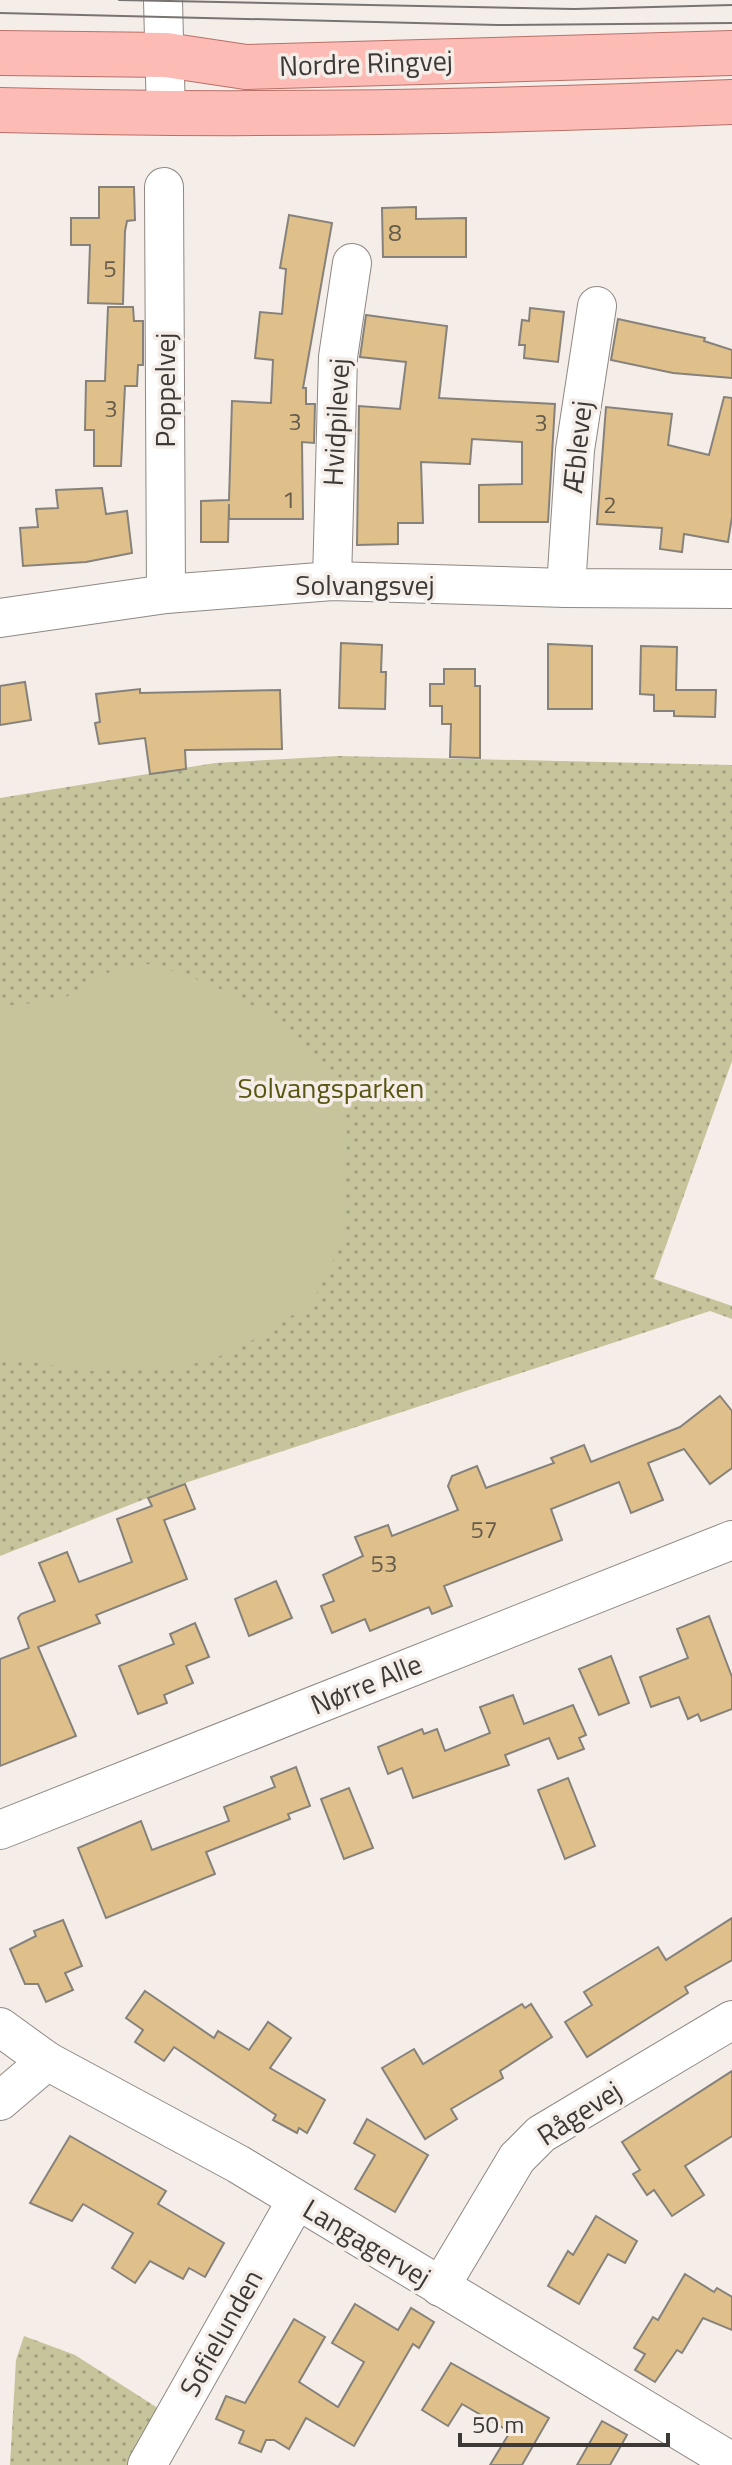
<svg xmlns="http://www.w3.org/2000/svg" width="732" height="2465" font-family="'Titillium Web',sans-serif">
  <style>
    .park { fill: url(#park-dots) }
    .pitch { fill: #c5c49b }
    .building { fill: #dfc08b; stroke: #86827b; stroke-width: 2 }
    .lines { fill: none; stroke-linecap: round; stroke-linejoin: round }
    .minor-casing { stroke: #8f8884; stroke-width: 40 }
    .major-casing { stroke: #b87068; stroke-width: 46 }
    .minor { stroke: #fff; stroke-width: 38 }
    .major { stroke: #fdbbb5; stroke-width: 44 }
    .tram { stroke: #787471; stroke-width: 2 }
    .labels { text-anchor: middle; stroke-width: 7; stroke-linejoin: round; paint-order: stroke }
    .number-label { font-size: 24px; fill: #655b4c }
    .street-label { font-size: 28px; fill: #3c3937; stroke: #f5ede8 }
    .park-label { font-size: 28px; fill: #595612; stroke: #f5ede8 }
  </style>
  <defs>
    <pattern id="park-dots" width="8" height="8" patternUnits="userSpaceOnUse" patternTransform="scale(2)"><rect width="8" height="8" fill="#c5c49b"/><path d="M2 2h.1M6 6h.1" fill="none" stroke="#a1a07f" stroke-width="1.8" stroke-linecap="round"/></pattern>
  </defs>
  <rect width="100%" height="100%" fill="#f5ede8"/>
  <g class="park">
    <polygon points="339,756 732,765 732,1061 654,1279 732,1306 732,1319 710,1311 188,1482 0,1556 0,798 215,763"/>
    <polygon points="24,2336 75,2355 164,2412 134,2465 10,2465 16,2360"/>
  </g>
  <path class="pitch" d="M 150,964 C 232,987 325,1030 347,1122 L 344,1239 L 312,1303 L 243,1346 L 209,1361 L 161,1369 L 88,1371 L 7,1358 L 0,1354 L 0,1006 L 59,1001 L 115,969 Z"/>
  <g class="building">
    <polygon points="99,187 134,187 135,220 127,221 125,231 123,304 88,303 90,245 71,245 71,218 99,218"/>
    <polygon points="416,207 416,219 466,218 466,257 383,257 382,208"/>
    <polygon points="289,215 332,223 303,388 306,388 306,404 315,404 314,443 302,442 303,519 229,519 229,504 228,542 201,542 201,501 229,500 232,401 271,403 273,360 255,358 260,312 282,314 286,269 280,268"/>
    <polygon points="108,307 133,307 134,321 143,321 143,365 138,365 137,386 125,386 121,466 94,466 94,430 85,430 86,381 105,381"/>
    <polygon points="530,308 564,312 558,362 524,358 525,345 519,345 522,320 529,321"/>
    <polygon points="366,315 447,326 439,398 555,404 548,522 479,522 479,485 522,484 522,442 472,439 470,464 421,462 423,523 398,523 398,544 357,545 359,406 400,409 406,362 360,357"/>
    <polygon points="618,319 705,338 704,341 732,350 732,378 673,373 611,360"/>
    <polygon points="724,397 732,398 732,517 728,542 684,534 682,552 660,549 662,528 597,524 606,407 672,414 668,445 709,455"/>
    <polygon points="102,488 106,514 127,511 132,553 86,562 23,566 20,528 38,527 36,509 58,508 56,490"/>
    <polygon points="341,643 382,645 381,672 386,672 385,709 339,708"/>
    <polygon points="548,644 592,646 592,709 548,709"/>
    <polygon points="641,646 677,647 676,690 716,690 715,717 674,716 674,711 654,711 654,695 640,694"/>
    <polygon points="444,669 475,669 475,686 480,686 480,758 450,757 451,724 442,724 442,706 430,706 430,684 444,684"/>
    <polygon points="25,682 31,720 0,725 0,686"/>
    <polygon points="140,689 140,693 280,690 282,749 185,750 186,769 150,774 145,738 99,744 95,723 100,722 96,694"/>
    <polygon points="720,1396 732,1411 732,1468 710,1484 684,1449 648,1463 663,1500 631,1513 619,1482 551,1509 562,1540 444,1586 452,1606 432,1614 429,1607 370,1631 365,1619 332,1633 321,1606 334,1601 323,1575 363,1556 355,1537 388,1525 392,1536 458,1510 448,1486 452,1476 477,1466 486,1488 554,1463 551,1458 584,1445 591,1462 680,1427"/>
    <polygon points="185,1484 195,1509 164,1520 187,1579 96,1615 100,1623 38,1647 76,1736 0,1766 0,1659 29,1648 18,1618 21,1614 55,1601 39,1563 67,1552 79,1582 132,1562 117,1519 152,1506 148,1498"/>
    <polygon points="276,1581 292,1618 249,1636 235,1599"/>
    <polygon points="709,1616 732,1677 732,1709 701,1721 698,1714 688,1719 679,1697 651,1707 640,1677 688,1658 677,1629"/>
    <polygon points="195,1623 209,1657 186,1666 193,1683 164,1695 167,1703 138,1714 119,1666 174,1644 170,1634"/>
    <polygon points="611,1656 629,1703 599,1715 579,1669"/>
    <polygon points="513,1695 524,1724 573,1705 586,1735 579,1738 584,1749 558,1759 549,1738 505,1755 509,1765 413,1798 402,1768 388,1774 378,1747 422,1729 424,1734 437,1729 445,1751 490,1733 480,1707"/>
    <polygon points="296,1767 310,1806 288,1814 290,1819 206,1852 215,1874 106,1918 78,1848 141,1821 152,1850 229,1821 224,1807 275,1787 271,1777"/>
    <polygon points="568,1778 595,1846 565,1859 538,1790"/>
    <polygon points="349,1788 373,1848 344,1859 321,1799"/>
    <polygon points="732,1918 732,1960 685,1987 688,1993 587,2057 565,2022 592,2005 584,1992 658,1947 666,1960"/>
    <polygon points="63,1920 82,1966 65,1973 73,1990 46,2002 38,1984 25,1984 10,1949 36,1936 34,1931"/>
    <polygon points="145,1991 214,2038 218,2031 249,2050 268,2022 291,2038 270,2068 325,2100 307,2133 299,2128 297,2133 273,2120 276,2115 174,2047 164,2061 135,2042 143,2030 126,2018"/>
    <polygon points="522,2004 525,2008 531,2004 552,2037 500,2071 503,2078 451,2109 457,2119 425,2139 382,2068 414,2049 423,2064"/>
    <polygon points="732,2071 732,2136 685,2166 704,2195 672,2216 654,2190 647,2195 633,2174 640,2170 622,2142"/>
    <polygon points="367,2119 428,2155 395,2212 355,2189 375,2155 354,2143"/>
    <polygon points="70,2136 166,2191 158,2204 224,2243 205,2277 189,2268 183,2279 150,2261 135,2283 112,2268 133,2233 83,2204 72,2221 30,2203"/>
    <polygon points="596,2216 637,2241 625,2263 608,2254 579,2304 548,2286 568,2251 573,2255"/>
    <polygon points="685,2274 714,2292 717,2288 732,2297 732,2330 703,2318 682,2353 677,2350 655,2382 635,2370 645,2354 634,2348 653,2317 658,2320"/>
    <polygon points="355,2304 398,2330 411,2308 434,2322 419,2348 413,2344 354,2446 306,2418 289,2449 274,2440 266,2440 261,2452 239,2443 244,2431 216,2419 226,2396 245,2403 294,2319 325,2337 299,2382 338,2407 364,2362 332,2343"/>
    <polygon points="451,2363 549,2418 522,2465 490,2465 510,2432 462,2404 448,2426 422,2410"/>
    <polygon points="602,2421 627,2435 610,2465 577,2465"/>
  </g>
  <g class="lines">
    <defs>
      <g id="minor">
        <polyline points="163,0 166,115"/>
        <polyline points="164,187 166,594"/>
        <polyline points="332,581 338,357 352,263"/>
        <polyline points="566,588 575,450 597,306"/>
        <polyline points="0,618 166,594 332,581 566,588 732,589"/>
        <polyline points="0,1830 732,1540"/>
        <polyline points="0,2027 47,2061 238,2164 732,2462"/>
        <polyline points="0,2101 47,2061"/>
        <polyline points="440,2287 517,2158 541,2134 732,2020"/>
        <polyline points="147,2465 296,2201"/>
      </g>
      <g id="major">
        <polyline points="0,53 166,55 246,67 732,53"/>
        <path d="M 0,110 C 244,117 488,112 732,102"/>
      </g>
    </defs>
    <use href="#minor" class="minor-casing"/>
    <use href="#major" class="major-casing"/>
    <use href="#minor" class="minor"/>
    <use href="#major" class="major"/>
    <g class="tram">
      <polyline points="119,0 574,9 732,5"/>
      <polyline points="0,13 498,25 732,23"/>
    </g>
  </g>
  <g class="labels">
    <g class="number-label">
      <text x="395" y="241">8</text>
      <text x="110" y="277">5</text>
      <text x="111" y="417">3</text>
      <text x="295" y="430">3</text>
      <text x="541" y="431">3</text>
      <text x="289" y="508">1</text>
      <text x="610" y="513">2</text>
      <text x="484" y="1538">57</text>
      <text x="384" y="1572">53</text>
    </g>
    <g class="street-label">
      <text transform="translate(366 63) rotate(-2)" y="10">Nordre Ringvej</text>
      <text transform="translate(165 390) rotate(-90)" y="10">Poppelvej</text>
      <text transform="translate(336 422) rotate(-87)" y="10">Hvidpilevej</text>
      <text transform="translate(577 447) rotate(-84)" y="10">Æblevej</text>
      <text x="365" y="595">Solvangsvej</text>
      <text transform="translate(366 1684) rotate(-22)" y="10">Nørre Alle</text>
      <text transform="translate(579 2113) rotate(-33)" y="10">Rågevej</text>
      <text transform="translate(367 2243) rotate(31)" y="10">Langagervej</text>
      <text transform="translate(221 2333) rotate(-61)" y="10">Sofielunden</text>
    </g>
    <g class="park-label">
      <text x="331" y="1098">Solvangsparken</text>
    </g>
  </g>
  <path d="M460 2433v12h208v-12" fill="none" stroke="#3c3937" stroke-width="4"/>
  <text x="472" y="2433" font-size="24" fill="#3c3937" stroke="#f5ede8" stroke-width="6" paint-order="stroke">50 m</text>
</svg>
